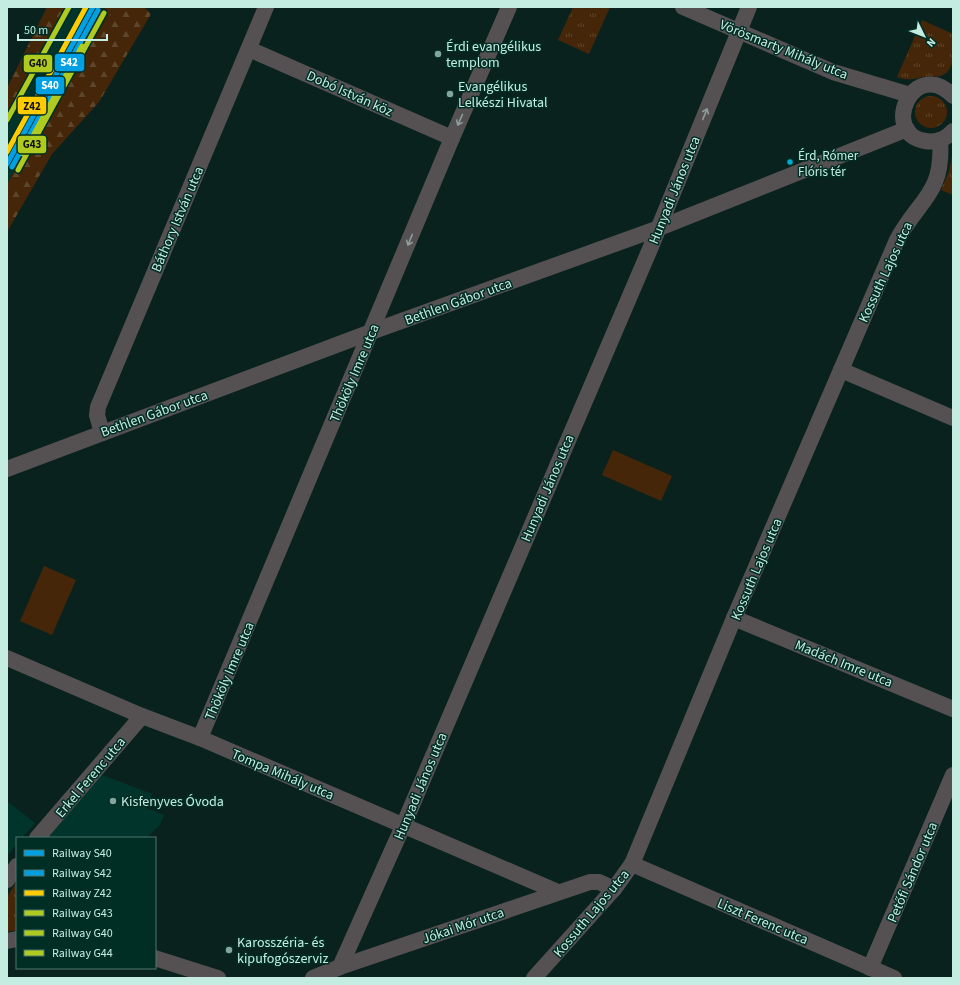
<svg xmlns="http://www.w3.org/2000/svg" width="960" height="985" font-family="'Source Sans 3',sans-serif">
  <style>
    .built { fill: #01342a }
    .grass { fill: url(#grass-tufts) }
    .forest { fill: url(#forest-firs) }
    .garden { fill: #452608 }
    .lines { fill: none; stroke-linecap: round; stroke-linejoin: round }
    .minor { stroke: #555153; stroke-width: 16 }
    .rail-1-casing { stroke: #002d24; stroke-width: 8 }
    .rail-2-casing { stroke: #002d24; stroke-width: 8 }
    .rail-3-casing { stroke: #002d24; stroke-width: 8 }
    .rail-4-casing { stroke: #002d24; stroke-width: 8 }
    .rail-5-casing { stroke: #002d24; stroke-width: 8 }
    .rail-6-casing { stroke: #002d24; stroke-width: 8 }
    .rail-1 { stroke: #00a0e3; stroke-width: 5 }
    .rail-2 { stroke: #00a0e3; stroke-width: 5 }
    .rail-3 { stroke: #fecc00; stroke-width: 5 }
    .rail-4 { stroke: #b0cb1f; stroke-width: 5 }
    .rail-5 { stroke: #b0cb1f; stroke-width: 5 }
    .rail-6 { stroke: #b0cb1f; stroke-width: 5 }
    .oneway { stroke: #8d9e9a }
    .poi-dot { fill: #84a59d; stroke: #002d24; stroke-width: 1.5 }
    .bus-dot { fill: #00a9ce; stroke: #002d24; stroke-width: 1.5 }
    .labels { text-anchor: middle; stroke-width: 3; stroke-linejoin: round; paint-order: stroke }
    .bus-label { font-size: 13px; fill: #c5ece1; stroke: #002d24; text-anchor: start }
    .poi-label { font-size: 14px; fill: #c5ece1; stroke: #002d24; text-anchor: start }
    .street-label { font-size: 14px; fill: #c5ece1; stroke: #002d24 }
    .line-badge { stroke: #002d24; stroke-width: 1.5 }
    .badge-label { font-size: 11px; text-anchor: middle; font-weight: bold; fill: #fff }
    .pale-badge-label { font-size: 11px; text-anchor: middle; font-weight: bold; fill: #111 }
  </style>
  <defs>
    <pattern id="grass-tufts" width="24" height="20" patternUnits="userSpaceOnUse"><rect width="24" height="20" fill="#452608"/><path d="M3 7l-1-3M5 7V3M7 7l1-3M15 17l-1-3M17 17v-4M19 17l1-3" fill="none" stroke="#5e462c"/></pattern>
    <pattern id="forest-firs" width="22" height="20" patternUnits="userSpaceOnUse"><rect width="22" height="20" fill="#452608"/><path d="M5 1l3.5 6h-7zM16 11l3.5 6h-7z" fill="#5e462c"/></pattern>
  </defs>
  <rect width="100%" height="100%" fill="#0a221e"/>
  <g class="built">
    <polygon points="73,7 105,7 7,184 7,127"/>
    <polygon points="100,774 152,794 147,808 164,815 160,825 146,838 44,838"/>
    <polygon points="7,801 35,823 22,838 17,838 17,844 7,856"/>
  </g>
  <g class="grass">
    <polygon points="105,7 118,7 100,28 94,28"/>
    <polygon points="573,7 610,7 589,54 558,40"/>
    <path d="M 922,20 L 953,34 C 953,47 957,72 940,76 C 935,77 929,76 924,77 C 913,79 908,81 897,77 Z"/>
    <circle cx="931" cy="112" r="16"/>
    <polygon points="953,151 953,195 941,190 949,171"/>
    <polygon points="17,881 17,930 7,932 7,897"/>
  </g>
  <g class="forest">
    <polygon points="47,7 73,7 7,127 7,88"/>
    <polygon points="118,7 144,7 151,14 99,102 52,154 7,232 7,184 94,28 100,28"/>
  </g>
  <g class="garden">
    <polygon points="613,450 672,476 661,501 602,475"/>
    <polygon points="44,566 76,580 52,635 20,621"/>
  </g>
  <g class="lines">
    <g class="minor">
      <polyline points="683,7 833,72 910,95"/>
      <polyline points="249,49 452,138"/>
      <path d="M 953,96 C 914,56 879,133 925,141 C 937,143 946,139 953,131"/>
      <polyline points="841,370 953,418"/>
      <polyline points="102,433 97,415 98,407 266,7"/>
      <polyline points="7,469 371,332 659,228 907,129"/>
      <polyline points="734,618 953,709"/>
      <polyline points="7,658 142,716 200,738 558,892"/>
      <polyline points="200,738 452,138 509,7"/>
      <polyline points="37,838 142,716"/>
      <polyline points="632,864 894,978"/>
      <polyline points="7,880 17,866"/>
      <polyline points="7,941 17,939"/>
      <polyline points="155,958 218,978"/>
      <polyline points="340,967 403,826 650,249 749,7"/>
      <polyline points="870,968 953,775"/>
      <polyline points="313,978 340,967 590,882 599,882 614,889"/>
      <path d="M 534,978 L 614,889 L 632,864 L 734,618 L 897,240 C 919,199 944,194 940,140"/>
    </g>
    <defs>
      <polyline id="rail-1" points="7,164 93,7"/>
      <polyline id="rail-2" points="12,167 98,10"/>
      <polyline id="rail-3" points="7,152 86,7"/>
      <polyline id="rail-4" points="18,170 104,13"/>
      <polyline id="rail-5" points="7,120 69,7"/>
      <polyline id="rail-6" points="23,154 82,46"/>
    </defs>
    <use href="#rail-1" class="rail-1-casing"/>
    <use href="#rail-2" class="rail-2-casing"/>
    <use href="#rail-3" class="rail-3-casing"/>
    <use href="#rail-4" class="rail-4-casing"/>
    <use href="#rail-5" class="rail-5-casing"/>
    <use href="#rail-6" class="rail-6-casing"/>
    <use href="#rail-1" class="rail-1"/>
    <use href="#rail-2" class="rail-2"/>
    <use href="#rail-3" class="rail-3"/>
    <use href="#rail-4" class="rail-4"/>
    <use href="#rail-5" class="rail-5"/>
    <use href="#rail-6" class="rail-6"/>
  </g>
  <defs><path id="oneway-shaft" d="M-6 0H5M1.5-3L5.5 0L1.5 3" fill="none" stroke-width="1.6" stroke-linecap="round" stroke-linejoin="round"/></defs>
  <g class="oneway">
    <use href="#oneway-shaft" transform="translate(705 114) rotate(-68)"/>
    <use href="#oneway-shaft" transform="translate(460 120) rotate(114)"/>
    <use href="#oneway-shaft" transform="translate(410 240) rotate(112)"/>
  </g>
  <g class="poi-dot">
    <circle cx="438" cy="54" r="4"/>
    <circle cx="450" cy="94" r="4"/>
    <circle cx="113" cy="801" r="4"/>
    <circle cx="229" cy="950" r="4"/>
  </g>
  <circle class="bus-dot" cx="790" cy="162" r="3.5"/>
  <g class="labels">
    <g class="bus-label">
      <text x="798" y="160">Érd, Rómer<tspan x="798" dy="16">Flóris tér</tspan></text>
    </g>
    <g class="poi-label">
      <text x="446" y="51">Érdi evangélikus<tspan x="446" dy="16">templom</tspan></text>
      <text x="458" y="91">Evangélikus<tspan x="458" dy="16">Lelkészi Hivatal</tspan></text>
      <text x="121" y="806">Kisfenyves Óvoda</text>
      <text x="237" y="947">Karosszéria- és<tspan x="237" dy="16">kipufogószerviz</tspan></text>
    </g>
    <g class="street-label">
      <text transform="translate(784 49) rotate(22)" y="5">Vörösmarty Mihály utca</text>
      <text transform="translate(350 93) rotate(24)" y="5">Dobó István köz</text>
      <text transform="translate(674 190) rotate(-68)" y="5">Hunyadi János utca</text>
      <text transform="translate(177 219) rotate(-67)" y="5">Báthory István utca</text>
      <text transform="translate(885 272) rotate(-65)" y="5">Kossuth Lajos utca</text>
      <text transform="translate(458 301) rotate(-20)" y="5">Bethlen Gábor utca</text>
      <text transform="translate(354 373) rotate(-67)" y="5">Thököly Imre utca</text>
      <text transform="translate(154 413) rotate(-20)" y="5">Bethlen Gábor utca</text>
      <text transform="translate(547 488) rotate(-67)" y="5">Hunyadi János utca</text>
      <text transform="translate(756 569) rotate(-67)" y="5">Kossuth Lajos utca</text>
      <text transform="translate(844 663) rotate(22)" y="5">Madách Imre utca</text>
      <text transform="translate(229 671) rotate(-67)" y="5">Thököly Imre utca</text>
      <text transform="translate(283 774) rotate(23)" y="5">Tompa Mihály utca</text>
      <text transform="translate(90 777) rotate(-50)" y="5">Erkel Ferenc utca</text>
      <text transform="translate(420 786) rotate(-67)" y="5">Hunyadi János utca</text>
      <text transform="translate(912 872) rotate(-67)" y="5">Petőfi Sándor utca</text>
      <text transform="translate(591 913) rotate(-50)" y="5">Kossuth Lajos utca</text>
      <text transform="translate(763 921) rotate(23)" y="5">Liszt Ferenc utca</text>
      <text transform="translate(463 925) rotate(-19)" y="5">Jókai Mór utca</text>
    </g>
  </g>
  <g class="line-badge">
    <rect x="54" y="53" width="31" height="19" rx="4" fill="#00a0e3"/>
    <rect x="23" y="54" width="30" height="19" rx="4" fill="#b0cb1f"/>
    <rect x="35" y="76" width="30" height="19" rx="4" fill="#00a0e3"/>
    <rect x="17" y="96" width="30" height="19" rx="4" fill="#fecc00"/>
    <rect x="17" y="135" width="30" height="19" rx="4" fill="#b0cb1f"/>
  </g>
  <g class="badge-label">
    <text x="69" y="66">S42</text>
    <text x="50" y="89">S40</text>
  </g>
  <g class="pale-badge-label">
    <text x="38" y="67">G40</text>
    <text x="32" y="110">Z42</text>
    <text x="32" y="148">G43</text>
  </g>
  <rect width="960" height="985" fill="none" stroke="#c5ece1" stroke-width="16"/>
  <rect x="16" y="837" width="140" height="132" fill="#002d24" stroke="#4f7970"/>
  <rect x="24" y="850" width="20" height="6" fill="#00a0e3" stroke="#4f7970"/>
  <text x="52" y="857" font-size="12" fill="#c5ece1">Railway S40</text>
  <rect x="24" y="870" width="20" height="6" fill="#00a0e3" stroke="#4f7970"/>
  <text x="52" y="877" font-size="12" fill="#c5ece1">Railway S42</text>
  <rect x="24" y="890" width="20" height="6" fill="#fecc00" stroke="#4f7970"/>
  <text x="52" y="897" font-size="12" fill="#c5ece1">Railway Z42</text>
  <rect x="24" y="910" width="20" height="6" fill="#b0cb1f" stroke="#4f7970"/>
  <text x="52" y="917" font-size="12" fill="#c5ece1">Railway G43</text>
  <rect x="24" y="930" width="20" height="6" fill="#b0cb1f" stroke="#4f7970"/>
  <text x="52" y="937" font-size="12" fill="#c5ece1">Railway G40</text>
  <rect x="24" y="950" width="20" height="6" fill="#b0cb1f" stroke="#4f7970"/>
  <text x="52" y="957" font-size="12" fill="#c5ece1">Railway G44</text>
  <g transform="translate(924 36) rotate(133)" stroke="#002d24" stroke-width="3" paint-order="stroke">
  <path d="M0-3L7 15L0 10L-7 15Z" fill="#c5ece1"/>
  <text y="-6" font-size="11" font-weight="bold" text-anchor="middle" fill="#c5ece1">N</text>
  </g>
  <path d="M18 34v6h89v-6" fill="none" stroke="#c5ece1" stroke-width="2"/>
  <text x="24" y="34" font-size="12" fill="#c5ece1" stroke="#002d24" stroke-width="3" paint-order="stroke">50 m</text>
</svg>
